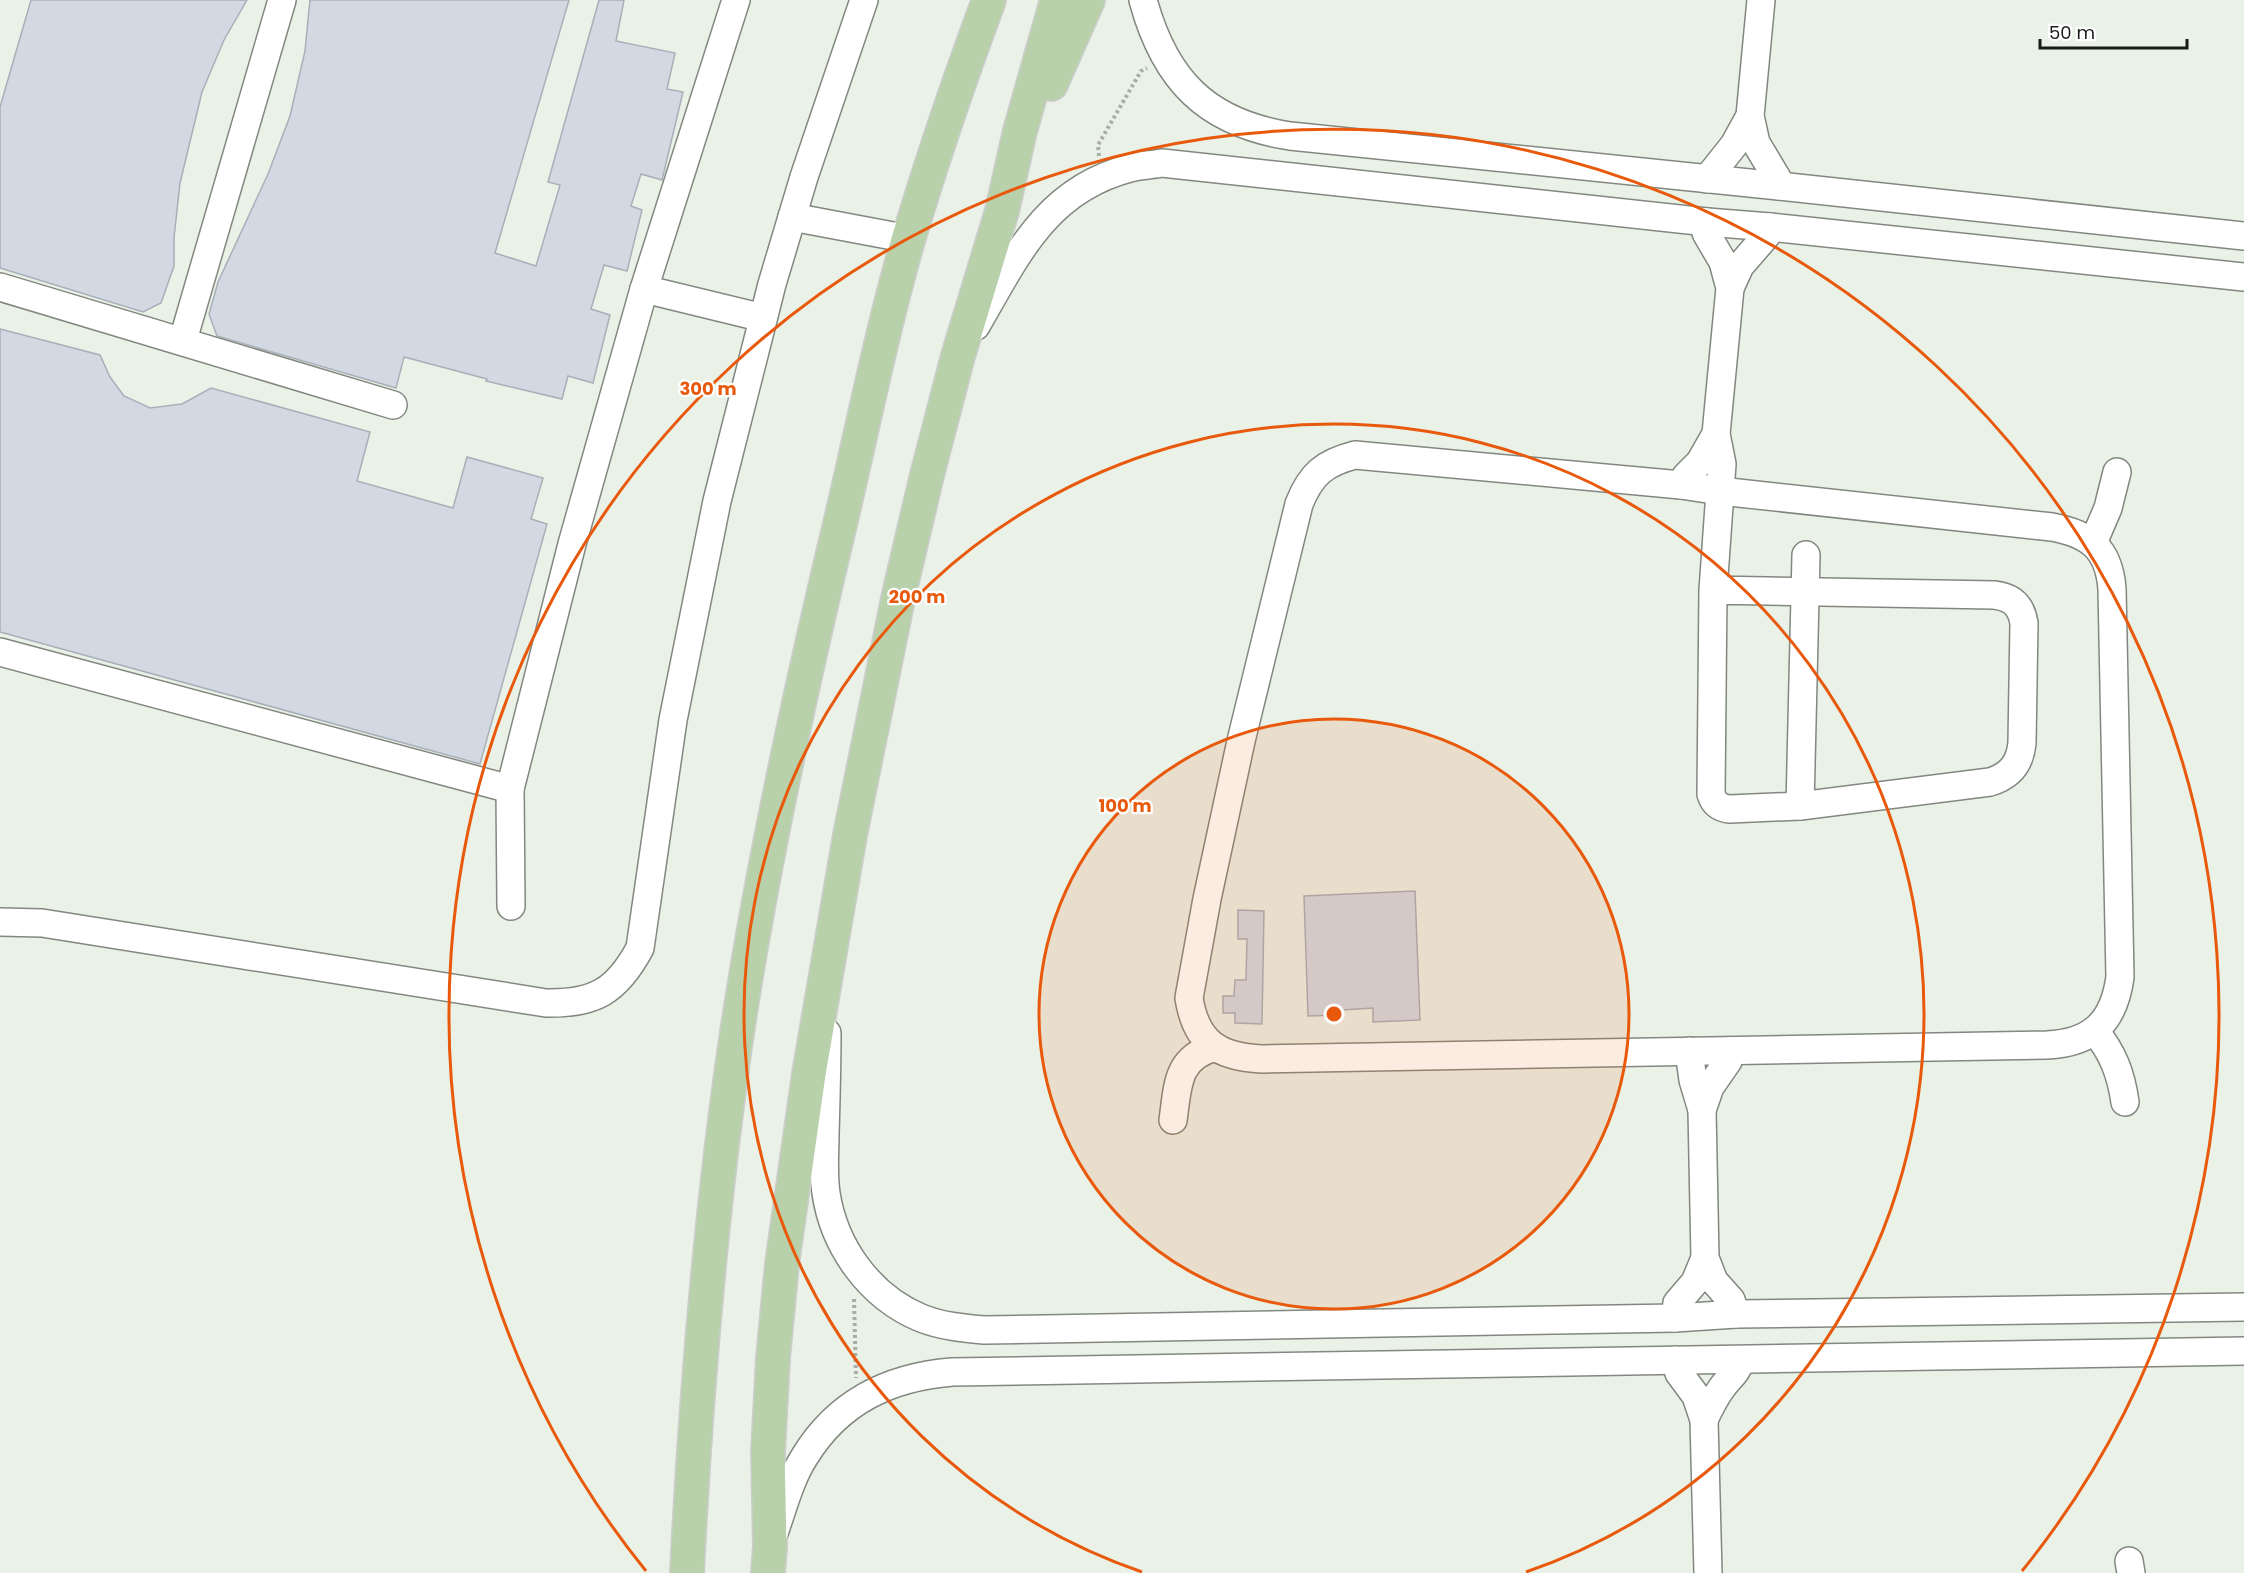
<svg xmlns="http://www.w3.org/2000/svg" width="2244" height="1573" font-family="Poppins,sans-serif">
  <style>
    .building { fill: #d2d9e2; stroke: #a9afb8; stroke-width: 1.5 }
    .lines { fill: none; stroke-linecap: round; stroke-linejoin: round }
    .minor-casing { stroke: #82887f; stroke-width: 30 }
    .major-casing { stroke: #cccdcc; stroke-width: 36 }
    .path { stroke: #a8ada5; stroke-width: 4; stroke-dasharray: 3 3; stroke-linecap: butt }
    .minor { stroke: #fff; stroke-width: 27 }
    .major { stroke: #b8d1ab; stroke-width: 33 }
    .ring { fill: none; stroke: #e8590c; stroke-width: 3 }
    .centre { fill: #e8590c; stroke: #fff; stroke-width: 3 }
    .ring-label { font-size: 18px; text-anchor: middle; font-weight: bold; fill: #e8590c; stroke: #fff; stroke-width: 4.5; stroke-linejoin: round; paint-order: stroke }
  </style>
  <rect width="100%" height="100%" fill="#eaf1e7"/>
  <g class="building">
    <polygon points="31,0 247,0 224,40 202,92 180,183 174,238 174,266 161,303 143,312 0,268 0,107"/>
    <polygon points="310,0 569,0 495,253 536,266 560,185 548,182 599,0 624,0 616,41 675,53 667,89 683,92 662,180 641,174 631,206 642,210 627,271 604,265 591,309 610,315 593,383 568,376 562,399 486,381 487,379 404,357 396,388 217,336 209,314 218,282 268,174 290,116 305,51"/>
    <polygon points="0,329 100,355 110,377 124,396 150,408 182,404 211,388 370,432 357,481 453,508 467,457 543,478 531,519 547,524 480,764 0,632"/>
    <polygon points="1415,891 1420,1020 1373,1022 1373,1008 1342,1010 1342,1015 1308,1016 1304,896"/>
    <polygon points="1238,910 1264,911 1262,1024 1235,1023 1235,1013 1223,1013 1223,996 1234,996 1235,980 1246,980 1247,939 1238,939"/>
  </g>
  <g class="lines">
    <defs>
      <g id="minor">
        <path d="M 1143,0 C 1165,81 1207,123 1290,136 L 1779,186 L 2244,236"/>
        <polyline points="1761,0 1750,116 1756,143 1777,178 1779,186"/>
        <polyline points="1707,179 1734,145 1750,116"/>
        <polyline points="792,217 909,239"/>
        <path d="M 1707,222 L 1706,233 L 1723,262 L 1730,288 L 1716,434 L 1722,464 L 1713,590 L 1711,794 C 1714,804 1720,808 1730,809 L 1800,806 L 1990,782 C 2010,776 2020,764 2022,743 L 2024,623 C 2021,605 2012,597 1994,595 L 1713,590"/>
        <polyline points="0,287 393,405"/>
        <polyline points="1730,288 1740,266 1766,236 1770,227"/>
        <polyline points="644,289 763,318"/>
        <path d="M 976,326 C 1016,257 1045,190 1130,168 C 1140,165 1151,165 1162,163 L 1707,222 L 1770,227 L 2244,277"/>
        <polyline points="183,340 282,0"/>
        <path d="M 1355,455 L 1681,485 L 1720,491 L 2052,527 C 2090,534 2109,549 2112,589 L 2120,977 C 2114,1022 2092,1043 2047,1045 L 1262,1059 C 1219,1057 1196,1043 1189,998 L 1207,899 L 1241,741 L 1299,504 C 1311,474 1324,463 1355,455 Z"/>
        <polyline points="1681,485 1686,476 1700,462 1716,434"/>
        <polyline points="2093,543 2108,508 2117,472"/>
        <polyline points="0,652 510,789"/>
        <polyline points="1800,806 1806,555"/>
        <polyline points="511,906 510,789 572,544 644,289 736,0"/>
        <path d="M 0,922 L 42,923 L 546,1003 C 595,1004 617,991 640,948 L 673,720 L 717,501 L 772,284 L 804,177 L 864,0"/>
        <path d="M 2095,1031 C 2113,1053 2121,1074 2125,1102"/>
        <path d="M 827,1033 C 827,1067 826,1100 825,1134 C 825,1153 823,1174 826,1193 C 834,1247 870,1297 921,1318 C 941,1326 962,1328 984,1330 L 1675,1318 L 1736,1314 L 2244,1307"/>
        <polyline points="1689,1051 1693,1080 1702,1110 1705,1258 1714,1281 1731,1300 1736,1314"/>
        <polyline points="1702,1110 1710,1087 1728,1061 1730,1051"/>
        <path d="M 1173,1120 C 1178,1086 1176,1058 1215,1047"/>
        <polyline points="1675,1318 1677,1303 1695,1282 1705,1258"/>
        <polyline points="1675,1360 1679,1373 1696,1396 1704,1420 1708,1573"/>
        <path d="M 1704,1420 C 1709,1409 1714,1399 1721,1389 C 1729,1377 1736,1375 1741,1360"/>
        <path d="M 774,1533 C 783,1508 790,1479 805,1456 C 839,1401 890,1377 952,1372 L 2244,1351"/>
        <polyline points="2129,1561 2131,1573"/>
      </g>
      <g id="major">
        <polyline points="1051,84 1088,0"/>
        <path d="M 687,1573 C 696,1390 711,1207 738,1026 C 764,856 801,687 841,520 C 863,426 882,330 909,237 C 933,157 960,78 989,0"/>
        <polyline points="768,1573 770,1546 768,1452 773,1358 782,1264 809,1074 850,835 899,594 927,475 958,356 1002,211 1020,131 1057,0"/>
      </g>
    </defs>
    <use href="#minor" class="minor-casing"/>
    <use href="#major" class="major-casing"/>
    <g class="path">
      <polyline points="1099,156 1098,145 1141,71 1147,68"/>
      <polyline points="854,1299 856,1378"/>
    </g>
    <use href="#minor" class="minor"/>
    <use href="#major" class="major"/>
  </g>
  <circle cx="1334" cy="1014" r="295" fill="#e8590c" fill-opacity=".12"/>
  <g class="ring">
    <circle cx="1334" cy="1014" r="295"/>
    <path d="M1142 1572A590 590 0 1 1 1526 1572"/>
    <path d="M646 1571A885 885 0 1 1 2022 1571"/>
  </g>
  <circle cx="1334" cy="1014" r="9" class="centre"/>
  <g class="ring-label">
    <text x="708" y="395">300 m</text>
    <text x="917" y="603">200 m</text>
    <text x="1125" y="812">100 m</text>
  </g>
  <path d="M2040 39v9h147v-9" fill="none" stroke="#171a16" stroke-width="3"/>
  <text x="2049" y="39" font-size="18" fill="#171a16" stroke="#ffffff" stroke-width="4.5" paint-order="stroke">50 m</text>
</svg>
